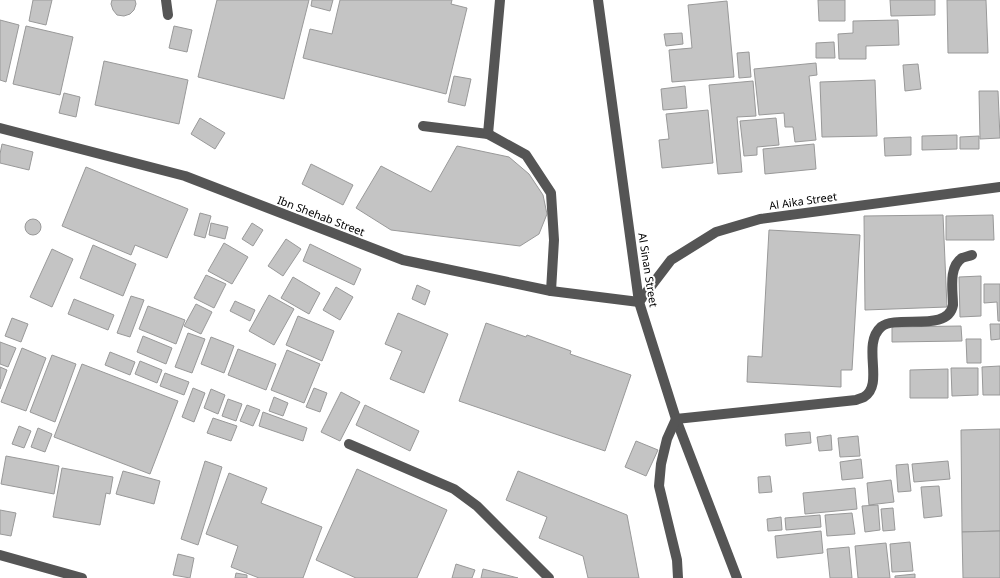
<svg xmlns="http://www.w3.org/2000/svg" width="1000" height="578" font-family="'Noto Sans',sans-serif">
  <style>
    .building { fill: #c4c4c4; stroke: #999 }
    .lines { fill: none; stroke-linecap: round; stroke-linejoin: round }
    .minor { stroke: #555; stroke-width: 10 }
    .labels { text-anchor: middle; stroke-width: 4; stroke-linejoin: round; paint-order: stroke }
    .street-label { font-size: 11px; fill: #000; stroke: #fff }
  </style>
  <rect width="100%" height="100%" fill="#fff"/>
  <g class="building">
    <polygon points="33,0 52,0 46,25 29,21"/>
    <polygon points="112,0 135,0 136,4 134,10 130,14 124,16 117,15 113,10 111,4"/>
    <polygon points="217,0 309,0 284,99 198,77"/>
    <polygon points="312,0 333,0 330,11 311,6"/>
    <polygon points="340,0 452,0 451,4 467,8 446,94 303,58 310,29 332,34"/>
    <polygon points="818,0 845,0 845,21 819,21"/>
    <polygon points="890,0 935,0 935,15 891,16"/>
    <polygon points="947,0 986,0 988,53 948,53"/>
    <polygon points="727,1 734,77 672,82 669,50 692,48 688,5"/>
    <polygon points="0,20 19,25 6,82 0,80"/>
    <polygon points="898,20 899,45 866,46 866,59 839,59 838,34 853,33 853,21"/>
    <polygon points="26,26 73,37 60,95 13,84"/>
    <polygon points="174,26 192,30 187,52 169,48"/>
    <polygon points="682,33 683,44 666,46 664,34"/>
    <polygon points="834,42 835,58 816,58 816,43"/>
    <polygon points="749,52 751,77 739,78 737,53"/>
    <polygon points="104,61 188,80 179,124 95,105"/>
    <polygon points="816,63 817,75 809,76 816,140 795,142 793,127 785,127 784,113 759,115 754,69"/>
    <polygon points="918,64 921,89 905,91 903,65"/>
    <polygon points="454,76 471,79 465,106 448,102"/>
    <polygon points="875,80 877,136 822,137 820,82"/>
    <polygon points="753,81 756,116 737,117 742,172 718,174 709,85"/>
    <polygon points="685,86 687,108 663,110 661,89"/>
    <polygon points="979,91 998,91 1000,138 980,139"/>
    <polygon points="64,93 80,97 76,117 59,113"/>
    <polygon points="708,110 713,163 662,168 659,140 669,139 666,114"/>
    <polygon points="200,118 225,133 215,149 191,134"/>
    <polygon points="776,118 779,145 757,147 757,155 744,156 740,121"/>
    <polygon points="957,135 957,149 922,150 922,136"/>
    <polygon points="979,136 979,149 960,149 960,137"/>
    <polygon points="911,137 911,155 885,156 884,138"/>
    <polygon points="2,144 33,152 29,170 0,163 0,154"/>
    <polygon points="814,144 816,169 765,174 763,149"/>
    <polygon points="457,146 509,157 529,174 543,195 547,214 539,234 520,246 391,230 356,208 381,166 431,192"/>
    <polygon points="311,164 353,185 343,205 302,184"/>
    <polygon points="86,167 188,209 167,258 135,245 131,255 62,226"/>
    <polygon points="200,213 211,216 205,238 194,235"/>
    <polygon points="943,215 947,307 865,310 864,216"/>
    <polygon points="993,215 994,240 946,240 946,216"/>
    <circle cx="33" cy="227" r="8"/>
    <polygon points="211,223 228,227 225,239 209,235"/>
    <polygon points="252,223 263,230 253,246 242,239"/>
    <polygon points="769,230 860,235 852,370 841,370 841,387 747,382 748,356 762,357"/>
    <polygon points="286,239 301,249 283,276 268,266"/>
    <polygon points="224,243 248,257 232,284 208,271"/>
    <polygon points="310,244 361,269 354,285 303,261"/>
    <polygon points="93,245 136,264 123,296 80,278"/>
    <polygon points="52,249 73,259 52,307 30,297"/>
    <polygon points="206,275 226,284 214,308 194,298"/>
    <polygon points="981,276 981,316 960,317 959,277"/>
    <polygon points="293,277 320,293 309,314 281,298"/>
    <polygon points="984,284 1000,284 1000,321 998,321 997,302 984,303"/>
    <polygon points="417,285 430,291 425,305 412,299"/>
    <polygon points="336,287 353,297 340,320 323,310"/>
    <polygon points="269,295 294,309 274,345 249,331"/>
    <polygon points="131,296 144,300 130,337 117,333"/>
    <polygon points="74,299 114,315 108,330 68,314"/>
    <polygon points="235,301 255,310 250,321 230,311"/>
    <polygon points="196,304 212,312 201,334 184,326"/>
    <polygon points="148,306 185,320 176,344 139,329"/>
    <polygon points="398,313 448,334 424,393 390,379 402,351 385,344"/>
    <polygon points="298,316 334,331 322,361 286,345"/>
    <polygon points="12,318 28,324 21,342 5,336"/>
    <polygon points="486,323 526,337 527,335 571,351 570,354 631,375 605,451 459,401"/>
    <polygon points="990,324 1000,324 1000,339 991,340"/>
    <polygon points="961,326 962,341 892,342 892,327"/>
    <polygon points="188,333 205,339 192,373 175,367"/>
    <polygon points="143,336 172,348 166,364 137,352"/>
    <polygon points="211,337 234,346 224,373 201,364"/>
    <polygon points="966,339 981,339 981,363 967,363"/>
    <polygon points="0,342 16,348 8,367 0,364"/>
    <polygon points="22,348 46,358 26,411 1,402"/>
    <polygon points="238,349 276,364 266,390 228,375"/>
    <polygon points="287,350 320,364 304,403 271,390"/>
    <polygon points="110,352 135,362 130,375 105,365"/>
    <polygon points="52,355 76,364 55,422 30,412"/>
    <polygon points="140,361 162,370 157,383 135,374"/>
    <polygon points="82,364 178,401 150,474 54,437"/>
    <polygon points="1000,366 1000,395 983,395 982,367"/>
    <polygon points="0,367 7,370 0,389"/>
    <polygon points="951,368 978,368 978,395 952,396"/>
    <polygon points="948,369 948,398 910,398 910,370"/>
    <polygon points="165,373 189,382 184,395 160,386"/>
    <polygon points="193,388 205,393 194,422 182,417"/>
    <polygon points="314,388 327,393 320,412 306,407"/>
    <polygon points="211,389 225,395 218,414 204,408"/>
    <polygon points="341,392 360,402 340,441 321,432"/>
    <polygon points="274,397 288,403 283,416 269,411"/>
    <polygon points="228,399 242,404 236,421 222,416"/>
    <polygon points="247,405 260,410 253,426 240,421"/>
    <polygon points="365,405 419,431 410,451 356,425"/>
    <polygon points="263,412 307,428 303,441 259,426"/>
    <polygon points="213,418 237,426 231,441 207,433"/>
    <polygon points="19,426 31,431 24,448 12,444"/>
    <polygon points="38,428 52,434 45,452 31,447"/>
    <polygon points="1000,429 1000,531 962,532 961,430"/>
    <polygon points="810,432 811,443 786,446 785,434"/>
    <polygon points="831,435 832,450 819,451 817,437"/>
    <polygon points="858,436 860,456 840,457 838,438"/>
    <polygon points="636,441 658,450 646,476 625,467"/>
    <polygon points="6,456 59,466 54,494 1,484"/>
    <polygon points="861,459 863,478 842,480 840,462"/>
    <polygon points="205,461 222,467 198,545 181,539"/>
    <polygon points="948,461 950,479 914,482 912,464"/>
    <polygon points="908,464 911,491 898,492 896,465"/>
    <polygon points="62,468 113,477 110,494 106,493 100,525 53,517"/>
    <polygon points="357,469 447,510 417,578 356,578 316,560"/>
    <polygon points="123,471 160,481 154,504 116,494"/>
    <polygon points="518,471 627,515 639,578 588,578 583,556 539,538 547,517 506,500"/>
    <polygon points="229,473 267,488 261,503 322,527 303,578 259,578 231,567 238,546 206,534"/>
    <polygon points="770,476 772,492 759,493 758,477"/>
    <polygon points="891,480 894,502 869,505 867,483"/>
    <polygon points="939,486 942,516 924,518 921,487"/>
    <polygon points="855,488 857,509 805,514 803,493"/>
    <polygon points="878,505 880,530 865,532 862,506"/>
    <polygon points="893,508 895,530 883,531 881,509"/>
    <polygon points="0,510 16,513 11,536 0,534"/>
    <polygon points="852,513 855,534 827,536 825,515"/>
    <polygon points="820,515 821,527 786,530 785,518"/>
    <polygon points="781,517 782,530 768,531 767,519"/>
    <polygon points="821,531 823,553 777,558 775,536"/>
    <polygon points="1000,531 1000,578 963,578 962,532"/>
    <polygon points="910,542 913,571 892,572 890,544"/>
    <polygon points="886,543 890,578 858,578 855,546"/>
    <polygon points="849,547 852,578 830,578 827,549"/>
    <polygon points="178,554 194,558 190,578 173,575"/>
    <polygon points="456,564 475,570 472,578 452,578"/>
    <polygon points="483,569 518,578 481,578"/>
    <polygon points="236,573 247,575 247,578 235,578"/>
    <polygon points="915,574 915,578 895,578 895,576"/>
  </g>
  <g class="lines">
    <g class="minor">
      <polyline points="166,0 168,15"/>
      <polyline points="598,0 639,302 676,419 737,578"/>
      <polyline points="423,126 488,134 526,155 551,193 554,240 551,291"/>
      <polyline points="0,128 185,176 403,260 551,291 639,302"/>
      <polyline points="488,134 500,0"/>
      <polyline points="639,302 671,260 716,232 760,219 1000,187"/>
      <polyline points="349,444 454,489 477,506 549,578"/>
      <polyline points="0,555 82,578"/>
      <path d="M 678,578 L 677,560 L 659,486 L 661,464 L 667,439 L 676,419 L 856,400 C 858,399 862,398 864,397 C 885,384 861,345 881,327 C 897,314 948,333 953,305 C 953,291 948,267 962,258 C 965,257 969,256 972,255"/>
    </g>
  </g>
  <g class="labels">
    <g class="street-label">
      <text transform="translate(803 201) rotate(-8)" y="4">Al Aika Street</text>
      <text transform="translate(321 216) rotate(21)" y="4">Ibn Shehab Street</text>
      <text transform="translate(648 270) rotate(81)" y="4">Al Sinan Street</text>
    </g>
  </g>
</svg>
